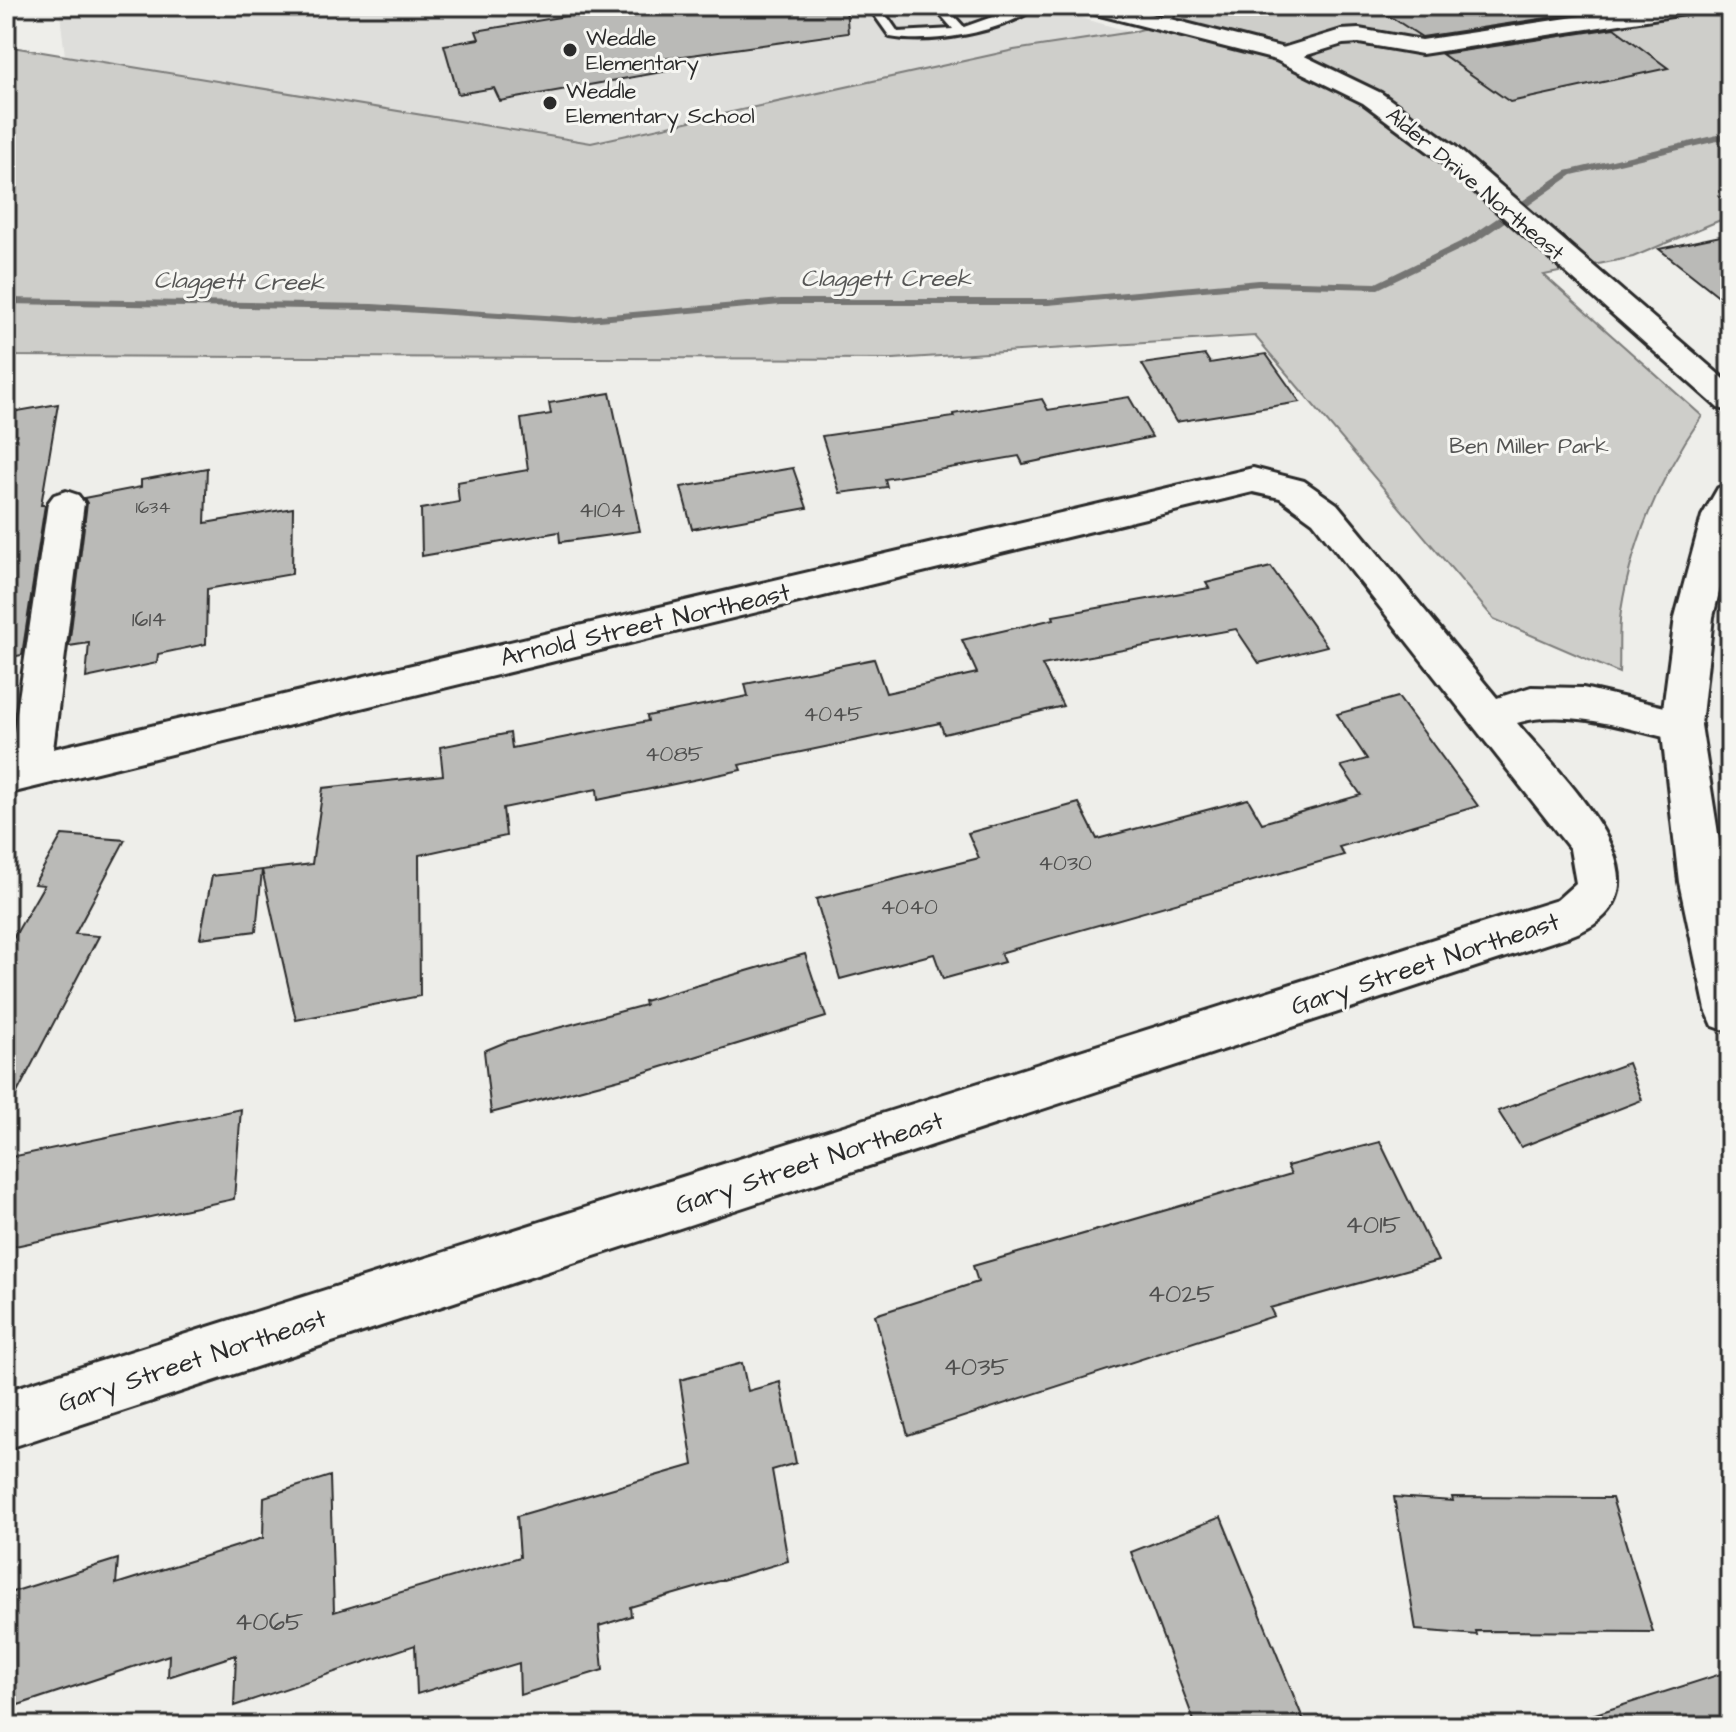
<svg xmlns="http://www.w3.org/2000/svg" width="1736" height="1732" font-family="'Architects Daughter',sans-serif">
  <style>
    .built { fill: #dededb }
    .green { fill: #cececa; stroke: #7c7c7a; stroke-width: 2 }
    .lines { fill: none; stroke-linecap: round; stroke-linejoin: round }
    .stream { fill: #757573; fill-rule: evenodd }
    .building { fill: #babab7; stroke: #2b2b2b; stroke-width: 2 }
    .service-casing { stroke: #2b2b2b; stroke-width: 6 }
    .minor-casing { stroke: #2b2b2b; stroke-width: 6 }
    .tertiary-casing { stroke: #2b2b2b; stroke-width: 6 }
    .service { fill: #f6f6f2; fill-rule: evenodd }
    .minor { fill: #f6f6f2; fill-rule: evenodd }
    .tertiary { fill: #f6f6f2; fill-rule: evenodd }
    .poi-dot { fill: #2b2b2b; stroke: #f6f6f2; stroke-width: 3 }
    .labels { text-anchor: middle; stroke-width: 6; stroke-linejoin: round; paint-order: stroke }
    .far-number-label { font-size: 18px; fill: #4f4f4e }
    .far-poi-label { font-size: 22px; fill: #2b2b2b; stroke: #f6f6f2; text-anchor: start }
    .far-street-label { font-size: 22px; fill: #2b2b2b; stroke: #f6f6f2 }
    .far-park-label { font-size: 22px; fill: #545453; stroke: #f6f6f2 }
    .number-label { font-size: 22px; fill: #4f4f4e }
    .far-water-label { font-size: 24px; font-style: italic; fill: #565655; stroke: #f6f6f2 }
    .street-label { font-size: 26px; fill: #2b2b2b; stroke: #f6f6f2 }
    .near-number-label { font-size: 26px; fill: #4f4f4e }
  </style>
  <rect width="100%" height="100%" fill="#eeeeea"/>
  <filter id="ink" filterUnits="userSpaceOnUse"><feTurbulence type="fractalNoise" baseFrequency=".0125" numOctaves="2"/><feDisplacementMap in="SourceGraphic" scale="16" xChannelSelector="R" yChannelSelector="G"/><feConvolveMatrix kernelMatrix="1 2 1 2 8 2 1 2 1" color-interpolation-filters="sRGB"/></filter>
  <g filter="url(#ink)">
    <polygon class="built" points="59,6 1037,6 1132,32 1014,50 591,143 66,64"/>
    <path class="green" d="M 1229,6 L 1730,6 L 1730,216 L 1633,257 L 1544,275 L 1702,416 C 1662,474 1632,540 1621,611 C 1618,631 1620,653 1619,673 L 1494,619 L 1255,336 L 893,359 L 6,356 L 6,46 L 591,143 L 1014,50 L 1132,32 Z"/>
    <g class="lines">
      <polygon class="stream" points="1730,132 1730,138 1572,175 1476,242 1378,289 1259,286 1048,305 781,305 576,323 372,310 6,304 6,298 372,304 576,317 781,299 1048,299 1259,280 1376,283 1468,238 1566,171"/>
    </g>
    <g class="building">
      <polygon points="625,6 846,6 848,33 656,60 667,71 500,101 494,88 458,94 444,45 479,39 476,31"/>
      <polygon points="1374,6 1585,6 1592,11 1422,37"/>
      <polygon points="1614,28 1668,68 1510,102 1442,54"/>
      <polygon points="1730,234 1730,305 1659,249"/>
      <polygon points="1266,354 1300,402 1176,422 1142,364 1205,355 1210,363"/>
      <polygon points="610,393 640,531 560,542 559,532 422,556 421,509 459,502 457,482 528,470 521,419 551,414 549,403"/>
      <polygon points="1129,397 1152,437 1023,464 1019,456 885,479 887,487 840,493 822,436 954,417 953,414 1042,399 1048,410"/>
      <polygon points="58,404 41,505 45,505 22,655 6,658 6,413"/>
      <polygon points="207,468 205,523 293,508 292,574 207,589 206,644 158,654 157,663 86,678 89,643 69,646 87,503 84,498 141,487 141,480"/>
      <polygon points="793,468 807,508 692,529 681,487"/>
      <polygon points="1271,567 1327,646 1259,663 1236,629 1042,665 1063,706 944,734 940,723 739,765 741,770 598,800 597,789 503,808 506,836 419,855 420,996 296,1020 262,870 256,931 200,938 212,876 312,864 323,788 443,775 440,747 510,733 512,748 648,721 647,716 748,696 745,684 874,659 886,693 977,673 962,640 1054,619 1053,616 1209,588 1206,583"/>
      <polygon points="1398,697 1478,806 1339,847 1344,855 1000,953 1004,962 943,979 934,954 840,979 816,899 979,858 968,833 1079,803 1097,839 1248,799 1262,823 1361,795 1341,766 1367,759 1337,714"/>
      <polygon points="62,835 125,840 75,934 99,936 6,1114 6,951 44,885 34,884"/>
      <polygon points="805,954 826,1017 639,1074 491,1113 484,1051 508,1041 645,1005 644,1001"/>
      <polygon points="1628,1063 1642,1100 1521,1147 1498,1111"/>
      <polygon points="241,1109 234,1199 6,1248 6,1182 11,1157"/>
      <polygon points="1380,1142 1438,1261 1270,1308 1274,1316 908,1435 875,1315 978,1282 973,1266 1291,1174 1287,1166"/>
      <polygon points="742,1363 748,1391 780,1382 796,1463 772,1470 788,1561 630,1607 631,1616 599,1626 603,1670 520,1695 519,1663 417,1694 415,1645 234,1706 236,1655 168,1677 169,1655 6,1709 6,1594 118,1559 116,1584 263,1538 264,1497 330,1476 334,1612 520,1557 517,1516 693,1465 680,1380"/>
      <polygon points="1394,1497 1453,1501 1452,1497 1612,1498 1653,1632 1476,1631 1477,1635 1416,1630"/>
      <polygon points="1221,1517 1306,1726 1196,1726 1131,1552"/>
      <polygon points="1730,1671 1730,1726 1590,1726 1589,1716"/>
    </g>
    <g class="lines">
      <defs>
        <g id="service">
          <path d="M 868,6 L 880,6 L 898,32 L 953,29 L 933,6 L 945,6 L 964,27 L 1023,6 L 1038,6 C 1005,32 931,45 890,37 Z"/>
          <polygon points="1167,6 1179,6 1166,25 1158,25"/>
        </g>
        <g id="minor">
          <polygon points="1647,6 1703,6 1692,13 1422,54 1359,43 1343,44 1284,62 1272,55 1276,50 1341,30 1359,29 1422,40"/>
          <path d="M 1253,468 L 1304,481 L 1337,504 L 1497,698 L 1531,687 L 1583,688 L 1695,714 L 1701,725 L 1695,736 L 1681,741 C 1630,730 1568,707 1517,723 C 1560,775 1689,893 1570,936 L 6,1449 L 6,1391 L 1557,900 L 1576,883 L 1570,849 L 1313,522 L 1280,498 L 1253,492 L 6,794 L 6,760 L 10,759 L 48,503 L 54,495 L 66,491 L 78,495 L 84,503 L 53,749 Z"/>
        </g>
        <g id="tertiary">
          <polygon points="1081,6 1119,6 1292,50 1381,93 1456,147 1730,384 1730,411 1718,408 1438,159 1363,103 1276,60 1084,11"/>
          <polygon points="1730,484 1730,547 1713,617 1701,725 1730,910 1730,1032 1713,1026 1706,1010 1679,882 1661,725 1675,617 1702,516 1718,488"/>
        </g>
      </defs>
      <use href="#service" class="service-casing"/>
      <use href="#minor" class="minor-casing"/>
      <use href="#tertiary" class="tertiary-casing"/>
      <use href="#service" class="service"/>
      <use href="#minor" class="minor"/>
      <use href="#tertiary" class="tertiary"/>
    </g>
  </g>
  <g class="poi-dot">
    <circle cx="570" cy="50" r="8"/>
    <circle cx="550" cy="103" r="8"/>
  </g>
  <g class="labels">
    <g class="far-number-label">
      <text x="153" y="513">1634</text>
    </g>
    <g class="far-poi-label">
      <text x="586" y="45">Weddle<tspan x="586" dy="25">Elementary</tspan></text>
      <text x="566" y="98">Weddle<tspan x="566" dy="25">Elementary School</tspan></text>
    </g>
    <g class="far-street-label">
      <text transform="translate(1476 183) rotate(40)" y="8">Alder Drive Northeast</text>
    </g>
    <g class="far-park-label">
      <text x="1529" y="453">Ben Miller Park</text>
    </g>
    <g class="number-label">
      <text x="602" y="517">4104</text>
      <text x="149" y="626">1614</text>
      <text x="833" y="721">4045</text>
      <text x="674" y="761">4085</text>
      <text x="1065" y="870">4030</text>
      <text x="909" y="914">4040</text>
    </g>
    <g class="far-water-label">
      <text x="886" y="286">Claggett Creek</text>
      <text transform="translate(239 281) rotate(1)" y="8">Claggett Creek</text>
    </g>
    <g class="street-label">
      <text transform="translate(645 624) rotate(-13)" y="9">Arnold Street Northeast</text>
      <text transform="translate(1425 963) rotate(-18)" y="9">Gary Street Northeast</text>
      <text transform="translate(809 1162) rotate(-18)" y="9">Gary Street Northeast</text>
      <text transform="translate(192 1360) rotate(-18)" y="9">Gary Street Northeast</text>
    </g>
    <g class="near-number-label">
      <text x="1373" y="1233">4015</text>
      <text x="1181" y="1302">4025</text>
      <text x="976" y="1375">4035</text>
      <text x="269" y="1630">4065</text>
    </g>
  </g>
  <rect width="1736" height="1732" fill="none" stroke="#f6f6f2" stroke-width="32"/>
  <rect x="16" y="16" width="1704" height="1700" fill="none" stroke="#2b2b2b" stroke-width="3" filter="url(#ink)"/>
</svg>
